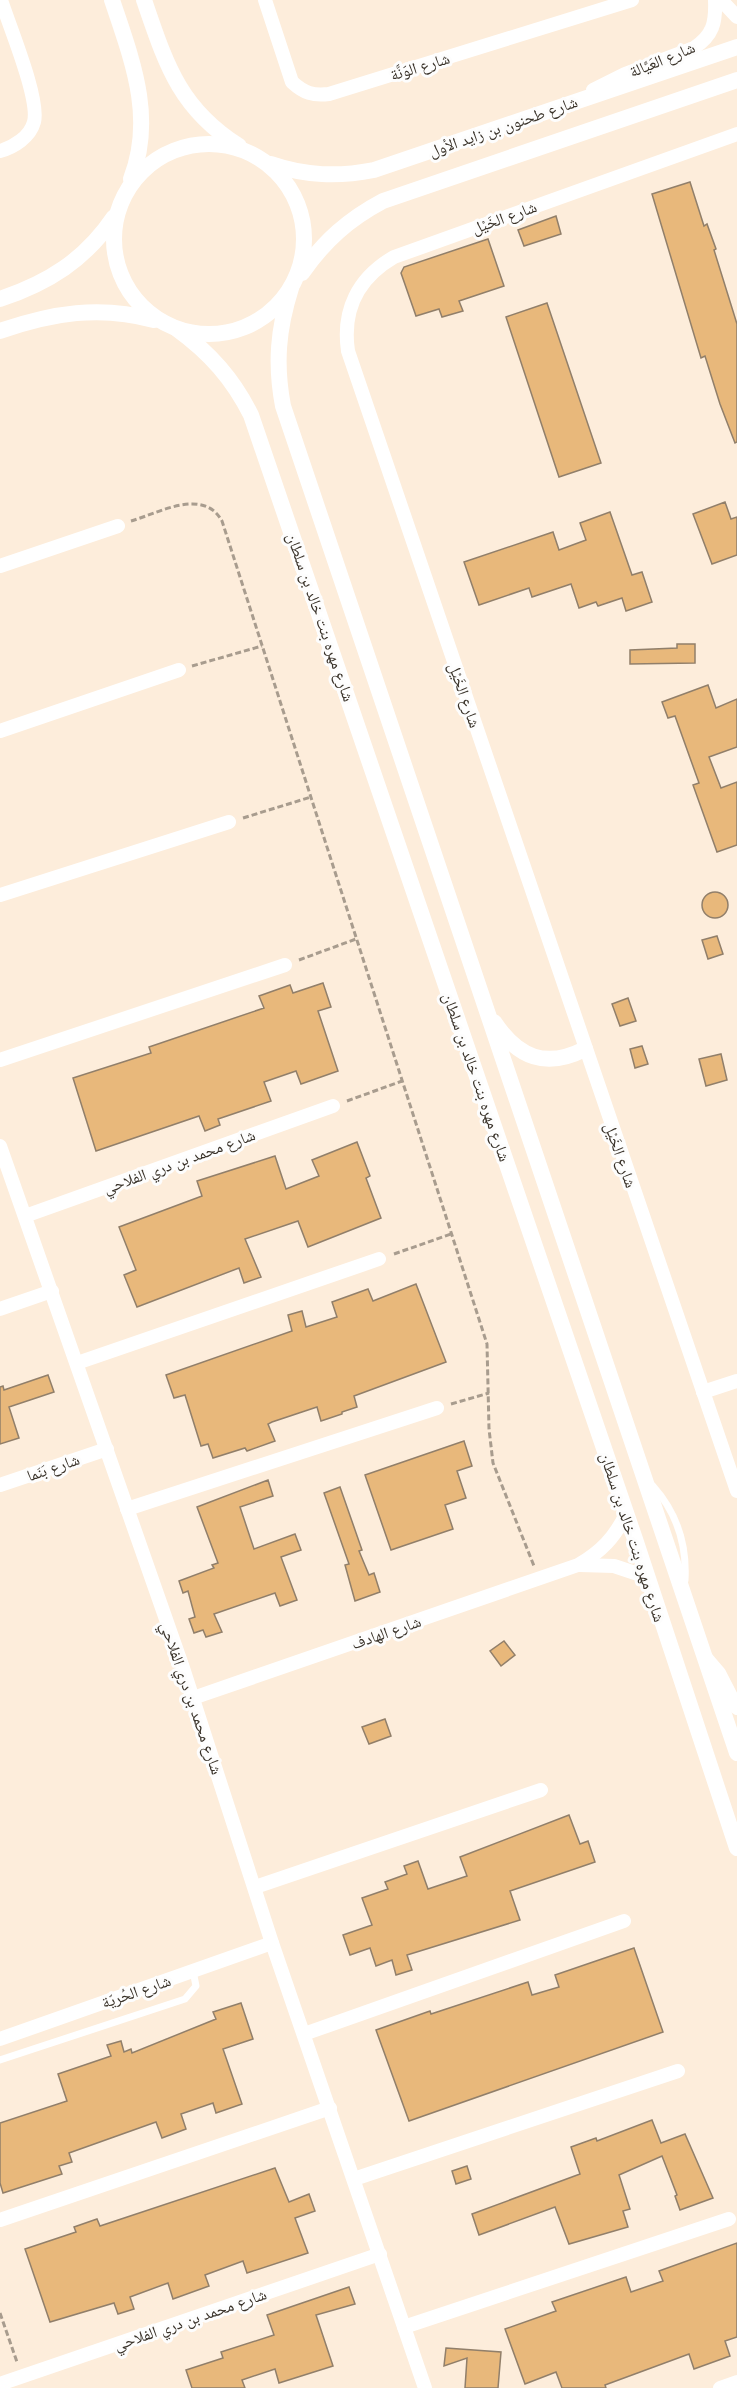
<svg xmlns="http://www.w3.org/2000/svg" width="737" height="2388" font-family="'Fira Sans','Noto Naskh Arabic',sans-serif">
  <style>
    .building { fill: #e8b87b; stroke: #917f6a; stroke-width: 1.5 }
    .lines { fill: none; stroke-linecap: round; stroke-linejoin: round }
    .path { stroke: #a89c8e; stroke-width: 3; stroke-dasharray: 6 3; stroke-linecap: butt }
    .service { stroke: #fff; stroke-width: 7 }
    .minor { stroke: #fff; stroke-width: 14 }
    .tertiary { stroke: #fff; stroke-width: 16 }
    .labels { text-anchor: middle; stroke-width: 6; stroke-linejoin: round; paint-order: stroke }
    .street-label { font-size: 16px; fill: #393229; stroke: #fdfdfd }
  </style>
  <rect width="100%" height="100%" fill="#fdeddb"/>
  <g class="building">
    <polygon points="690,182 704,226 707,224 716,249 714,250 737,324 737,442 735,443 720,404 705,356 701,358 652,194"/>
    <polygon points="556,216 561,234 524,246 518,230"/>
    <polygon points="488,239 504,286 459,301 463,311 442,317 439,309 416,316 401,273 404,267"/>
    <polygon points="547,303 601,463 559,477 506,317"/>
    <polygon points="725,502 731,519 737,517 737,555 712,564 693,514"/>
    <polygon points="610,512 632,575 642,572 652,602 626,611 622,598 598,606 596,602 579,608 571,584 532,597 529,588 479,605 464,562 553,532 559,550 586,540 580,523"/>
    <polygon points="677,644 695,644 695,663 630,664 630,650 677,648"/>
    <polygon points="708,685 716,708 737,699 737,747 709,757 721,788 737,782 737,845 717,852 693,785 699,783 675,716 668,718 662,702"/>
    <circle cx="715" cy="905" r="13"/>
    <polygon points="717,936 723,954 708,959 702,940"/>
    <polygon points="323,983 331,1007 318,1011 338,1071 301,1084 296,1071 264,1082 271,1101 218,1119 220,1125 205,1131 199,1116 96,1151 73,1078 151,1053 149,1047 264,1008 259,996 290,985 293,993"/>
    <polygon points="628,998 636,1021 620,1026 612,1004"/>
    <polygon points="642,1046 648,1064 635,1068 630,1049"/>
    <polygon points="721,1054 727,1080 706,1086 699,1059"/>
    <polygon points="357,1142 370,1176 366,1178 381,1218 308,1247 298,1221 245,1239 261,1277 244,1283 239,1268 137,1307 124,1275 136,1270 119,1227 202,1196 197,1181 275,1156 286,1189 319,1176 312,1160"/>
    <polygon points="416,1284 446,1362 354,1396 357,1407 342,1412 342,1414 321,1421 317,1407 272,1422 268,1424 275,1441 247,1451 245,1448 213,1458 208,1444 201,1446 185,1395 174,1398 166,1375 292,1331 288,1315 302,1311 306,1327 337,1317 332,1302 368,1289 373,1301"/>
    <polygon points="48,1375 54,1392 9,1407 19,1438 0,1444 0,1387 3,1386 4,1390"/>
    <polygon points="464,1441 472,1466 457,1471 466,1498 445,1505 453,1529 391,1550 365,1475"/>
    <polygon points="268,1480 273,1496 240,1507 254,1549 295,1534 301,1550 281,1557 297,1600 280,1606 275,1593 214,1614 222,1632 206,1637 203,1630 194,1633 189,1619 195,1617 188,1591 183,1593 179,1581 214,1568 212,1565 218,1563 197,1507"/>
    <polygon points="340,1487 362,1550 359,1551 369,1575 374,1573 380,1592 355,1601 345,1565 349,1564 324,1493"/>
    <polygon points="504,1641 515,1655 501,1666 490,1651"/>
    <polygon points="385,1719 391,1736 369,1744 362,1727"/>
    <polygon points="569,1815 580,1844 588,1841 595,1862 510,1891 520,1920 407,1955 412,1970 396,1975 392,1960 376,1966 370,1948 350,1955 343,1935 372,1925 362,1898 388,1889 385,1882 407,1874 404,1866 418,1861 428,1889 467,1876 460,1857"/>
    <polygon points="634,1948 663,2032 409,2121 376,2030 430,2011 431,2014 528,1982 532,1995 559,1987 555,1975"/>
    <polygon points="241,2003 253,2039 223,2049 242,2104 216,2113 213,2103 181,2114 186,2129 162,2138 156,2122 69,2153 72,2162 59,2166 62,2174 3,2193 0,2183 0,2123 67,2101 58,2074 111,2056 107,2045 121,2041 124,2052 131,2049 132,2053 216,2019 213,2012"/>
    <polygon points="652,2120 661,2143 685,2134 713,2198 680,2210 675,2196 677,2195 662,2156 619,2175 630,2209 623,2211 628,2227 569,2244 555,2207 479,2235 472,2214 580,2174 571,2147 596,2138 597,2141"/>
    <polygon points="467,2166 471,2179 456,2184 452,2171"/>
    <polygon points="275,2168 289,2202 309,2194 315,2211 295,2218 308,2253 247,2273 243,2261 205,2275 209,2286 173,2299 168,2283 130,2297 134,2309 118,2314 114,2303 50,2322 25,2249 76,2232 74,2227 97,2219 100,2226"/>
    <polygon points="737,2243 737,2337 725,2341 730,2356 694,2369 689,2354 605,2385 606,2388 562,2388 556,2372 525,2384 505,2329 556,2311 552,2302 626,2277 631,2292 663,2281 659,2271"/>
    <polygon points="349,2287 355,2304 316,2315 333,2366 279,2383 275,2369 242,2380 245,2388 192,2388 186,2370 223,2358 221,2352 274,2335 267,2315"/>
    <polygon points="446,2348 501,2352 498,2388 465,2388 467,2358 444,2366"/>
  </g>
  <g class="lines">
    <g class="path">
      <path d="M 131,521 C 159,513 203,487 222,521 L 487,1344 L 489,1429 L 493,1463 L 534,1566"/>
      <polyline points="192,666 262,646"/>
      <polyline points="243,818 311,797"/>
      <polyline points="299,960 356,939"/>
      <polyline points="347,1101 402,1081"/>
      <polyline points="394,1254 451,1234"/>
      <polyline points="451,1404 489,1393"/>
      <polyline points="0,2313 17,2362"/>
    </g>
    <g class="service">
      <path d="M 653,1486 C 677,1513 687,1544 685,1580"/>
      <polyline points="0,2060 185,1999 196,1986 193,1971"/>
    </g>
    <g class="minor">
      <path d="M 265,0 L 292,82 C 304,93 313,96 329,94 L 632,0"/>
      <polyline points="721,0 737,17"/>
      <path d="M 593,90 L 625,74 L 694,48 C 713,35 716,23 715,0"/>
      <path d="M 737,134 L 394,257 C 358,278 342,310 348,351 L 737,1491"/>
      <path d="M 0,151 C 14,147 30,137 34,122 C 40,99 9,25 1,0"/>
      <polyline points="0,566 118,526"/>
      <polyline points="0,731 179,670"/>
      <polyline points="0,895 229,822"/>
      <polyline points="0,1060 285,965"/>
      <polyline points="0,1146 182,1665 272,1943 425,2388"/>
      <polyline points="25,1216 333,1106"/>
      <polyline points="0,1309 52,1291"/>
      <polyline points="77,1363 379,1259"/>
      <polyline points="703,1392 737,1381"/>
      <polyline points="0,1485 107,1449"/>
      <polyline points="127,1509 437,1408"/>
      <polyline points="580,1565 614,1566 647,1577"/>
      <polyline points="707,1659 719,1673 737,1708"/>
      <path d="M 193,1698 L 578,1565 C 601,1552 615,1537 626,1514"/>
      <polyline points="255,1887 541,1790"/>
      <polyline points="304,2034 624,1921"/>
      <polyline points="0,2039 272,1943"/>
      <polyline points="354,2179 678,2071"/>
      <polyline points="0,2220 330,2108"/>
      <polyline points="404,2327 729,2219"/>
      <polyline points="0,2384 380,2254"/>
      <polyline points="720,2388 737,2382"/>
    </g>
    <g class="tertiary">
      <path d="M 112,0 C 132,60 155,117 131,179"/>
      <path d="M 144,0 C 166,64 179,108 239,146"/>
      <circle cx="209" cy="239" r="95"/>
      <path d="M 271,164 C 306,176 338,177 374,170 L 737,47"/>
      <path d="M 302,273 C 324,241 349,219 383,201 L 737,80"/>
      <path d="M 291,288 C 278,329 275,364 283,406 L 737,1753"/>
      <path d="M 0,299 C 48,283 85,260 114,217"/>
      <path d="M 177,329 C 210,353 233,379 251,415 L 636,1542 L 737,1848"/>
      <path d="M 0,331 C 52,313 100,305 154,320"/>
      <path d="M 494,1022 C 518,1058 546,1069 585,1049"/>
    </g>
  </g>
  <g class="labels">
    <g class="street-label">
      <text transform="translate(662 59) rotate(-22)" y="6">شارع العَيَّالة</text>
      <text transform="translate(420 66) rotate(-17)" y="6">شارع الوَنَّة</text>
      <text transform="translate(503 126) rotate(-19)" y="6">شارع طحنون بن زايد الأول</text>
      <text transform="translate(504 217) rotate(-20)" y="6">شارع الخَيْل</text>
      <text transform="translate(321 617) rotate(71)" y="6">شارع مهره بنت خالد بن سلطان</text>
      <text transform="translate(465 695) rotate(71)" y="6">شارع الخَيْل</text>
      <text transform="translate(477 1077) rotate(71)" y="6">شارع مهره بنت خالد بن سلطان</text>
      <text transform="translate(621 1155) rotate(71)" y="6">شارع الخَيْل</text>
      <text transform="translate(179 1161) rotate(-20)" y="6">شارع محمد بن دري الفلاحي</text>
      <text transform="translate(53 1467) rotate(-19)" y="6">شارع بَنَما</text>
      <text transform="translate(633 1537) rotate(72)" y="6">شارع مهره بنت خالد بن سلطان</text>
      <text transform="translate(386 1632) rotate(-19)" y="6">شارع الهادف</text>
      <text transform="translate(192 1698) rotate(71)" y="6">شارع محمد بن دري الفلاحي</text>
      <text transform="translate(136 1991) rotate(-19)" y="6">شارع الحُريّة</text>
      <text transform="translate(190 2319) rotate(-19)" y="6">شارع محمد بن دري الفلاحي</text>
    </g>
  </g>
</svg>
